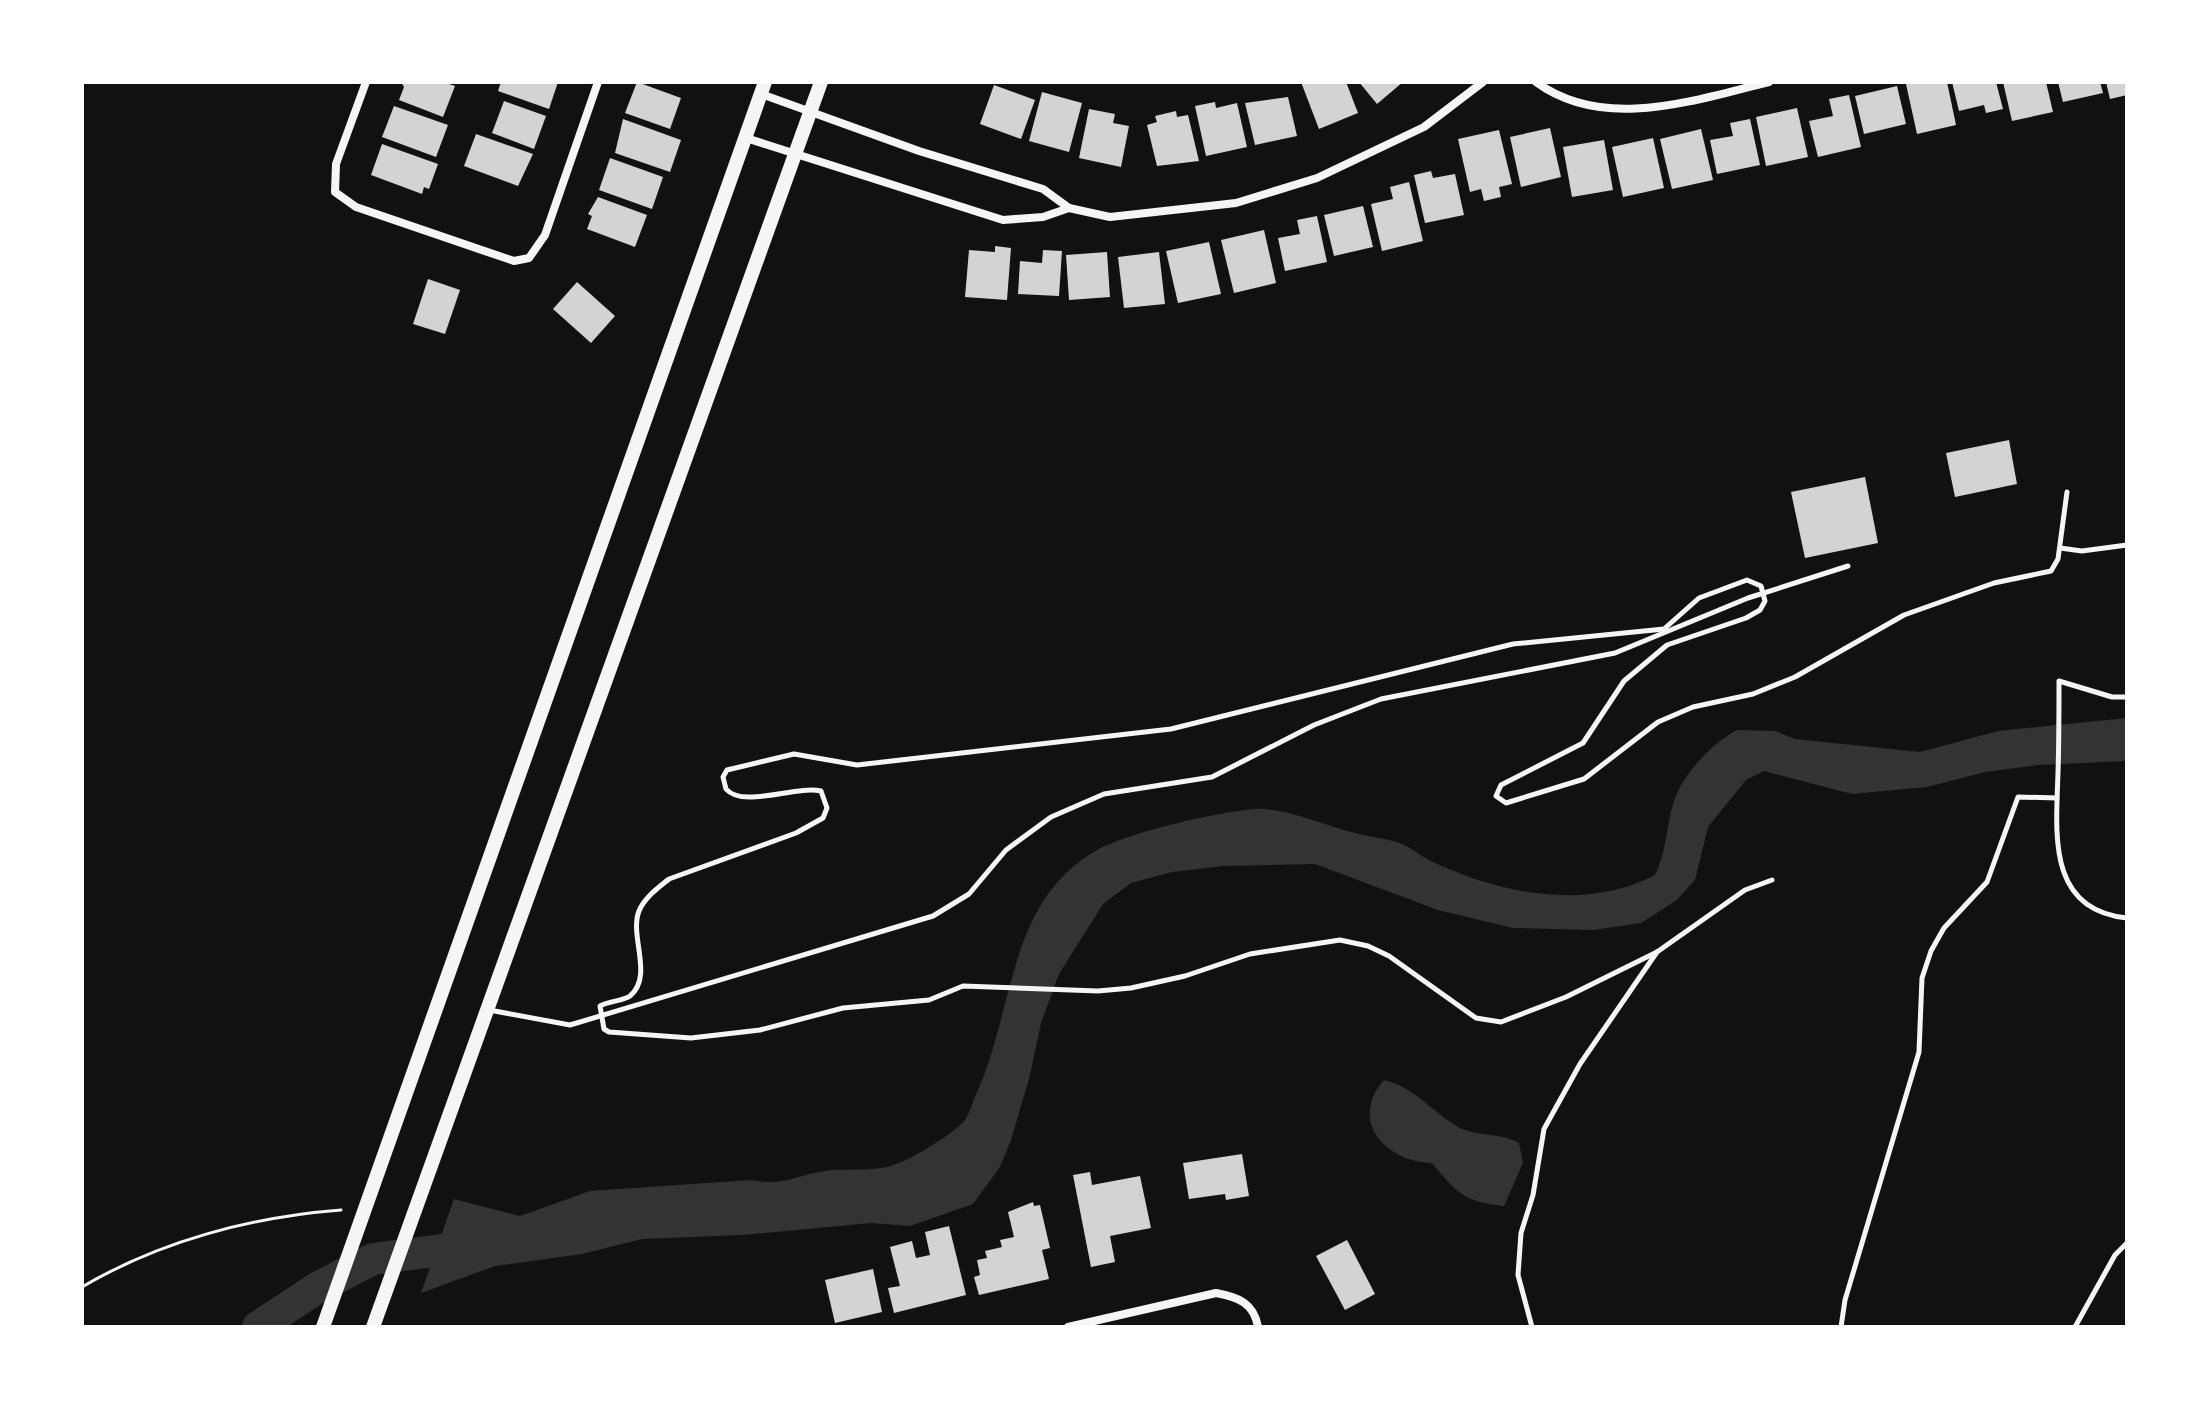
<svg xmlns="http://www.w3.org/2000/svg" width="2209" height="1409" font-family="Lato,sans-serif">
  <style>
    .water { fill: #333 }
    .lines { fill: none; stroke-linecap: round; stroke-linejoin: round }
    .river { stroke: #333; stroke-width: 32 }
    .building { fill: #d3d3d3 }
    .path { stroke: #f5f5f5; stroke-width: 3 }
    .service { stroke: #f5f5f5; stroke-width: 5 }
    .minor { stroke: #f5f5f5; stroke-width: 8 }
    .primary { stroke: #f5f5f5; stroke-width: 14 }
  </style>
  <rect width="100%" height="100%" fill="#111"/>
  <g class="water">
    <path d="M 2127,718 L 2127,761 L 2037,765 L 1985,772 L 1927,787 L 1852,794 L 1764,771 L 1746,780 L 1708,827 L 1695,880 L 1677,900 L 1641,923 L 1593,930 L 1513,928 L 1438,910 L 1315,864 L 1223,866 L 1172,872 L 1131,883 L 1103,904 L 1059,974 L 1041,1023 L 1029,1079 L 1011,1140 L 1000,1167 L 973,1204 L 910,1226 L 871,1223 L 742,1235 L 642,1239 L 582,1254 L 495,1266 L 421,1293 L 454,1199 L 520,1216 L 590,1191 L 751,1180 C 787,1187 799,1173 833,1170 C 852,1169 876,1171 894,1165 C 910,1160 955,1133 965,1120 C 970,1112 973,1101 977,1092 C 1015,1009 1007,901 1097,850 C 1130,832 1217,812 1255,809 C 1285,807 1325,826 1355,833 C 1370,837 1387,838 1402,844 C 1413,849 1422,857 1433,862 C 1501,894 1586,911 1655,875 C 1667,851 1666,826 1674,801 C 1682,775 1713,742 1737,730 L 1775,731 L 1795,739 L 1920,752 L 1998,731 Z"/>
    <path d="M 1384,1080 C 1415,1087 1432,1112 1458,1127 C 1477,1137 1500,1132 1519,1143 L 1523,1163 L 1504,1206 C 1464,1202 1457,1193 1432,1163 C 1386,1162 1348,1121 1384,1080 Z"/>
  </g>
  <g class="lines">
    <polyline class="river" points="258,1327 317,1288 373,1259 479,1245"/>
  </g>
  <g class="building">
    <polygon points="401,82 443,82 455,86 443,117 399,100 404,87"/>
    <polygon points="501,82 558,82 549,109 498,91"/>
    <polygon points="637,82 681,98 670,129 625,113"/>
    <polygon points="1301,82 1346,82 1358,113 1319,129"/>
    <polygon points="1359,82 1403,82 1377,104"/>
    <polygon points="1915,82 1947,82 1956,125 1917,134 1906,84"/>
    <polygon points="1952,82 1996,82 2003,109 1986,113 1984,105 1959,111"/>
    <polygon points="2003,82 2046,82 2053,112 2012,121"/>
    <polygon points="2058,82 2100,82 2103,93 2063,102"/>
    <polygon points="2106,82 2127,82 2127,95 2110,99"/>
    <polygon points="994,85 1035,100 1021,139 980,124"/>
    <polygon points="1897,86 1906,124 1864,134 1855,96"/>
    <polygon points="1042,92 1082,103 1069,152 1029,141"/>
    <polygon points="1849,95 1861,147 1818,157 1809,121 1833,116 1829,99"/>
    <polygon points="1288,97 1297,136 1255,145 1245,103"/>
    <polygon points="504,101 546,116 534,149 492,133"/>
    <polygon points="1215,102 1216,108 1237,103 1247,147 1206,156 1195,106"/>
    <polygon points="394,106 448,125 436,157 382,137"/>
    <polygon points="1797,108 1808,157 1766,166 1756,117"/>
    <polygon points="1089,109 1115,114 1113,123 1129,126 1121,167 1079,158"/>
    <polygon points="1176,111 1177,117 1188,115 1199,161 1157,166 1147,125 1157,122 1155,116"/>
    <polygon points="623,119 681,140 670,172 615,153"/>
    <polygon points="1750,119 1760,165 1717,174 1710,140 1733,136 1730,123"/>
    <polygon points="1550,128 1561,177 1521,187 1510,137"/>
    <polygon points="1701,129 1713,180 1672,189 1660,139"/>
    <polygon points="1499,130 1512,184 1499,187 1501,197 1484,201 1481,189 1470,192 1458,139"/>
    <polygon points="476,134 533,154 518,186 464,166"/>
    <polygon points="1653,138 1664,188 1623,197 1612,147"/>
    <polygon points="1604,140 1613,190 1572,197 1563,147"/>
    <polygon points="382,144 438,164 429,189 424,187 422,194 371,175"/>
    <polygon points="610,158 663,177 652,209 599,190"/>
    <polygon points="1431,171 1433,178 1455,174 1464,215 1425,223 1414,175"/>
    <polygon points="1409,182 1423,241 1382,251 1371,204 1393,199 1390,187"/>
    <polygon points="598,197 647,215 635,247 587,229 592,216 588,214"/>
    <polygon points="1363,206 1373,247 1334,256 1324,215"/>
    <polygon points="1317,216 1327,262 1285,271 1278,238 1300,234 1297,220"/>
    <polygon points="1264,230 1276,283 1234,293 1221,240"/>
    <polygon points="1209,242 1221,294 1178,303 1166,251"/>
    <polygon points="995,246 1011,248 1007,300 965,297 969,250 995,252"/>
    <polygon points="1043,250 1062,251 1059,296 1018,294 1020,261 1042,263"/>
    <polygon points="1107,252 1110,297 1069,300 1066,255"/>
    <polygon points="1159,252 1165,304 1124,308 1118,257"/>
    <polygon points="428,279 460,290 445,334 413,324"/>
    <polygon points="577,282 615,316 591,343 553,309"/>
    <polygon points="2009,440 2017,484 1955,497 1946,453"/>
    <polygon points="1865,477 1878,543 1805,558 1791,492"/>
    <polygon points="1242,1154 1249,1196 1226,1200 1225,1194 1189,1199 1183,1163"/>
    <polygon points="1090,1172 1092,1185 1140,1176 1151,1228 1110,1236 1115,1262 1091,1267 1073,1175"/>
    <polygon points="1033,1202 1034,1206 1040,1205 1050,1248 1042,1250 1049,1279 979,1295 974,1277 980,1275 977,1260 987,1258 985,1251 1002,1247 1000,1240 1014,1237 1008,1212"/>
    <polygon points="949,1226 966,1295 894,1313 888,1288 900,1286 890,1247 912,1241 916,1258 930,1255 925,1232"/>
    <polygon points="1347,1240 1375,1294 1345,1310 1316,1256"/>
    <polygon points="873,1269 882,1312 835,1323 825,1280"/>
  </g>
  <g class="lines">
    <path class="path" d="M 82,1287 C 160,1241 251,1217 341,1210"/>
    <g class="service">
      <polyline points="2060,548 2082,551 2127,545"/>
      <path d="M 2127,697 L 2112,697 L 2059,681 C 2059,712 2059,743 2058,773 C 2056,834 2047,910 2127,918"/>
      <path d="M 1772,880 L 1745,890 L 1657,952 L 1566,997 L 1501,1022 L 1476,1018 L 1389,956 L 1368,946 L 1340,940 L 1250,954 L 1185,976 L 1131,988 L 1098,991 L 963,986 L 929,1000 L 843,1008 L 760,1030 L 691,1038 L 609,1032 L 604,1029 L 600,1006 C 609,1001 623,1001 630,996 C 654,976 629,936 639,911 C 644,898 658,888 669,879 L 796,833 L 823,818 L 827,808 L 821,791 C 796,785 743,809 726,789 L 723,777 L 727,770 L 794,754 L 857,765 L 1171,729 L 1513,644 L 1664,629 L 1699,598 L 1747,580 L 1761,586 L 1765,601 L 1760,610 L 1746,618 L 1667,645 L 1624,681 L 1583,743 L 1501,785 L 1496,796 L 1506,803 L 1584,779 L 1658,722 L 1693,707 L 1753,694 L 1795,677 L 1904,615 L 1994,583 L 2051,571 L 2058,559 L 2067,492"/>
      <polyline points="489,1010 570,1025 933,916 969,894 1006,850 1051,817 1104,794 1212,777 1314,725 1381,699 1615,653 1748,598 1848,566"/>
      <polyline points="1532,1327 1518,1275 1521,1233 1533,1195 1544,1129 1580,1064 1657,952"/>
      <polyline points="1841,1327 1845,1300 1919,1052 1922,978 1931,951 1944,928 1987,882 2018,797 2057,798"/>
      <polyline points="2075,1327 2115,1255 2127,1243"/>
    </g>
    <g class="minor">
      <polyline points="366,82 336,164 335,192 356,207 514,261 529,258 545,235 598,82"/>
      <path d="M 1536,82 C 1604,132 1694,100 1769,82"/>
      <polyline points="761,94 919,151 1043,189 1069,208 1110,217 1236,203 1317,178 1424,127 1483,82"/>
      <polyline points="746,138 1003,220 1043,217 1069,208"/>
      <path d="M 1068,1327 L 1216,1293 C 1238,1297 1254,1303 1258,1327"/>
    </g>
    <g class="primary">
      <polyline points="323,1327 765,82"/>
      <polyline points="373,1327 821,82"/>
    </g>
  </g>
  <rect width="2209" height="1409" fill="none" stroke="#ffffff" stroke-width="168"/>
</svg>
